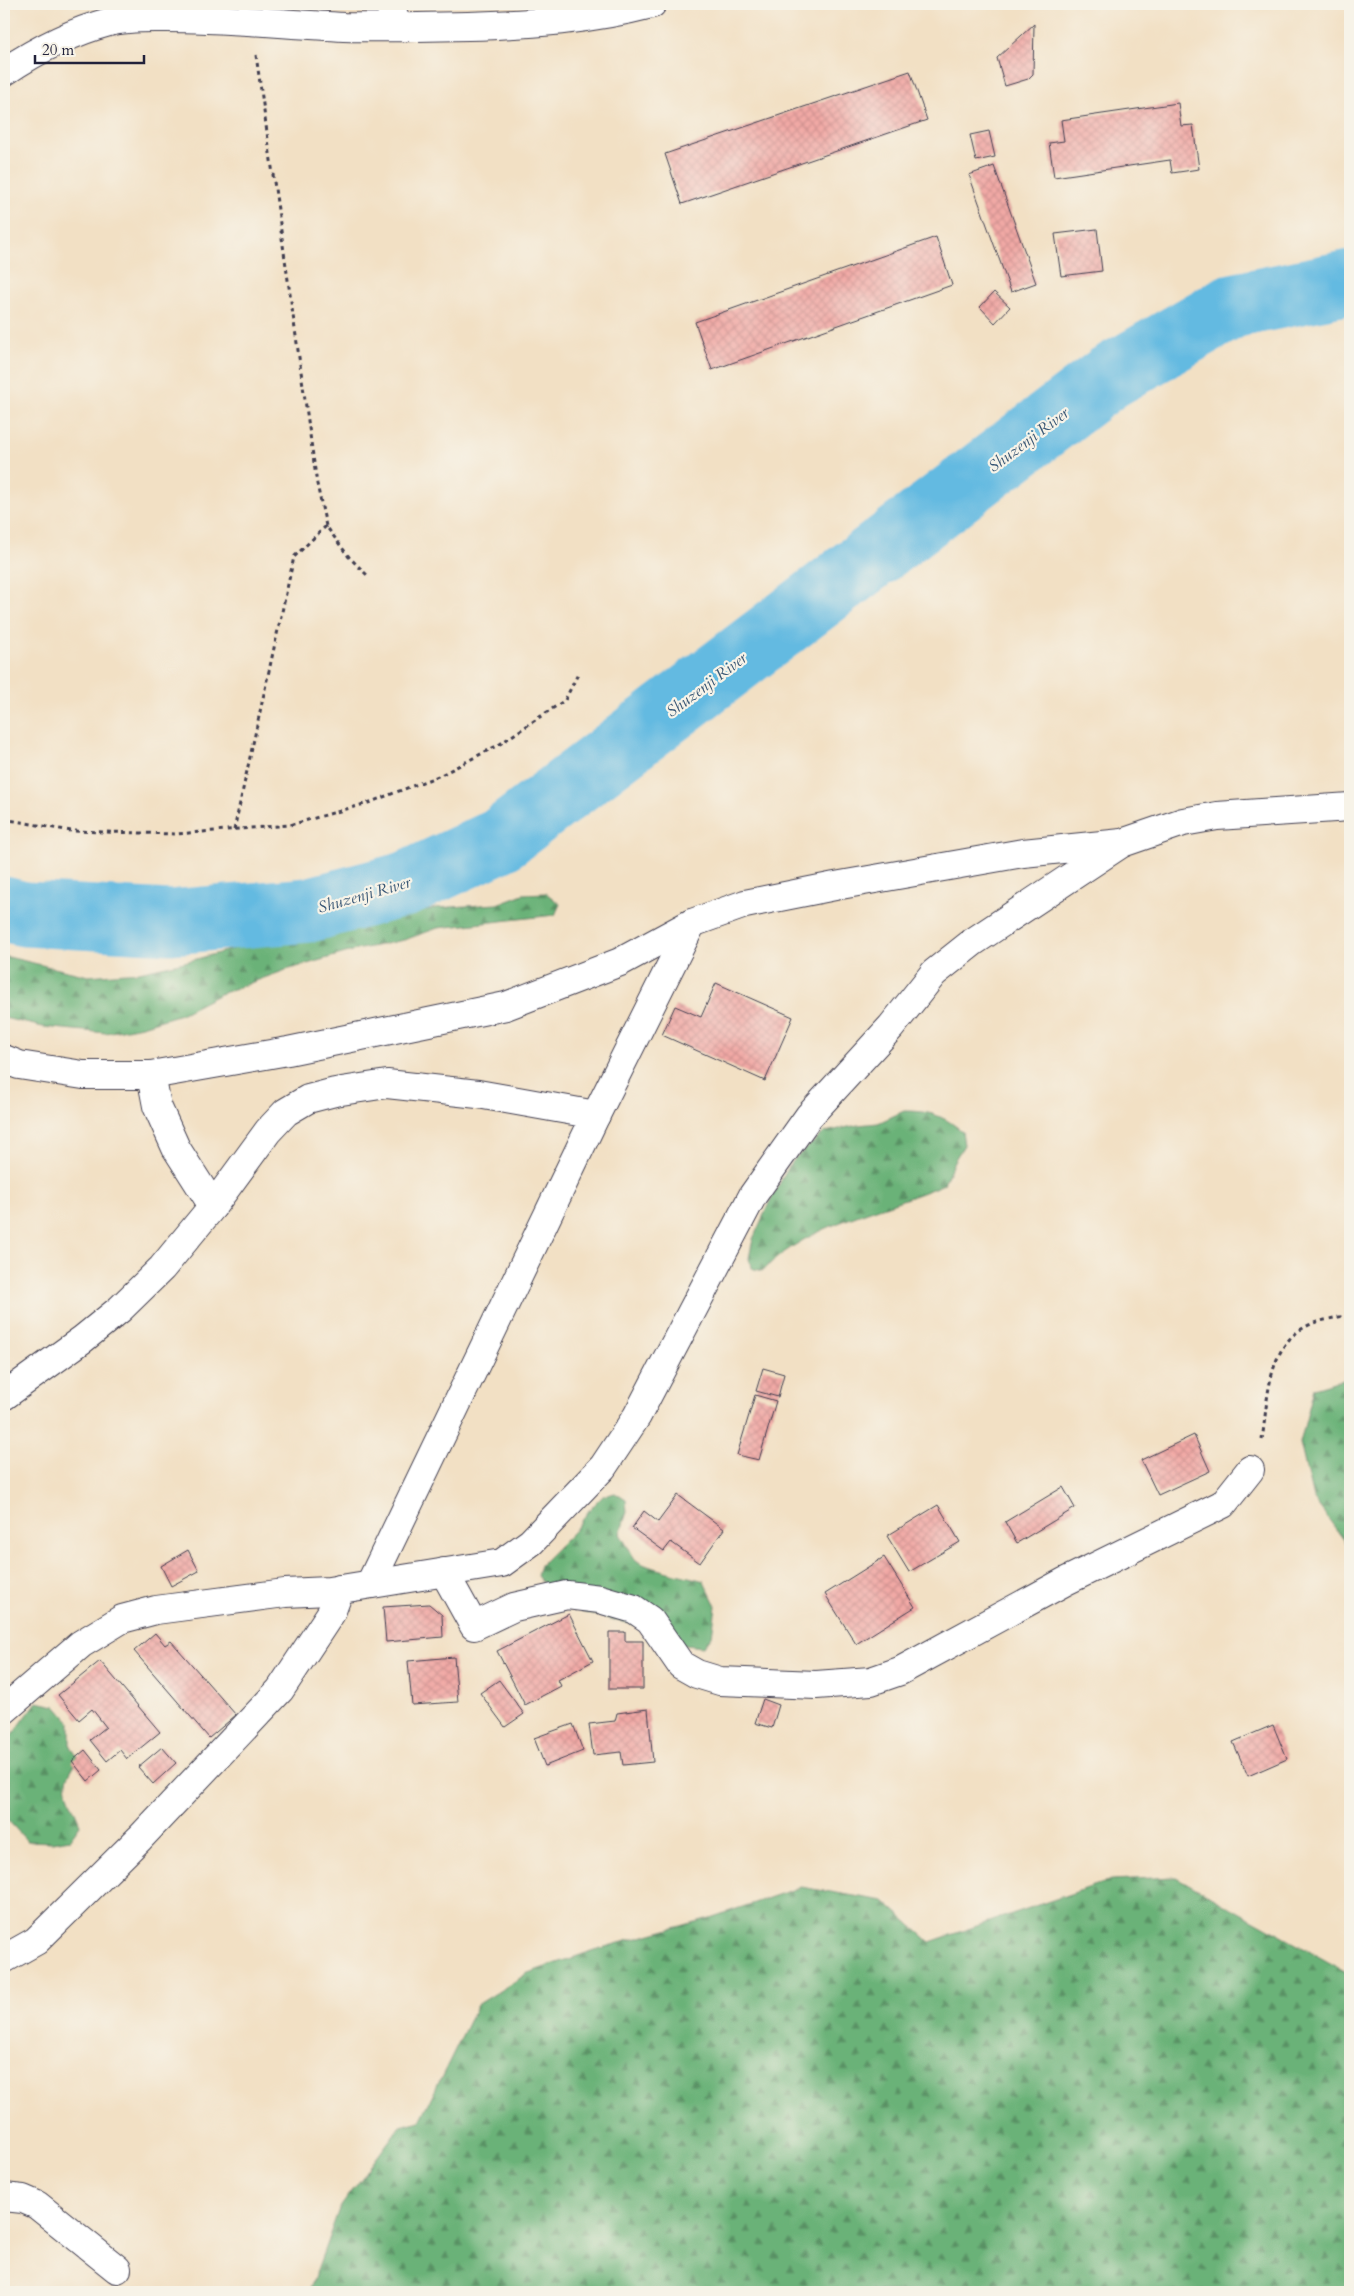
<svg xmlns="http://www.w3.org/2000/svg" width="1354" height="2296" font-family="Cardo,serif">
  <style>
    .forest { fill: url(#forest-firs); stroke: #466a5a }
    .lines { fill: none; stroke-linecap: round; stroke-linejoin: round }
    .river { stroke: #64bae1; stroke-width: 65 }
    .building { fill: url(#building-cross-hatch) }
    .minor-casing { stroke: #413e50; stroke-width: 30 }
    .path { stroke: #413e50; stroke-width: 3; stroke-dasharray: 4 4; stroke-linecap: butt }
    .minor { stroke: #fff; stroke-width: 28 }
    .labels { text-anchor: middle; stroke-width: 4.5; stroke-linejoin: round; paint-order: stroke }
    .water-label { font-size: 16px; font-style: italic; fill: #395775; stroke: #f7f3e8 }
  </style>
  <defs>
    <pattern id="forest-firs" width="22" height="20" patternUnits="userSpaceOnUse" patternTransform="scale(1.25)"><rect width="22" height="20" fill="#6bb278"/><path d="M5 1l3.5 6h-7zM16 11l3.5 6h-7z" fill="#589064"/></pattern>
    <pattern id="building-cross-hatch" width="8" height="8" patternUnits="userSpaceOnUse" patternTransform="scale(1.25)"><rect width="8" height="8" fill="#f1a9a5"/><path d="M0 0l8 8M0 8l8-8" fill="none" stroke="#ce918f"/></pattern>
  </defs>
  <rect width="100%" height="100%" fill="#f7f3e8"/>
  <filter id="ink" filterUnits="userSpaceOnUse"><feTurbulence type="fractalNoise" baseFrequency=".02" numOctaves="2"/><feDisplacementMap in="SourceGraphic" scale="10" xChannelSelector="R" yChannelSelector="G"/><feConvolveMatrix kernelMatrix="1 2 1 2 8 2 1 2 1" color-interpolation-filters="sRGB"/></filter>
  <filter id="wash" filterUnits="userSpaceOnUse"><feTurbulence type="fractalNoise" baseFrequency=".0096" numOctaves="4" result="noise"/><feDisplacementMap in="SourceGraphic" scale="20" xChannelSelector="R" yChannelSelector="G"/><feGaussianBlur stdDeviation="1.12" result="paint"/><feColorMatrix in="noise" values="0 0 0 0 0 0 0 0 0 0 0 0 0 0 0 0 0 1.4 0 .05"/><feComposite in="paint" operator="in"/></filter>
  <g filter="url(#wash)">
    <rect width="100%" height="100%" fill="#f2e0c4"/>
    <g class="forest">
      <polygon points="546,893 560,904 555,915 438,928 404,940 356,950 286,970 220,994 181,1014 142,1026 106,1033 43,1027 4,1018 4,956 88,976 139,972 193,960 269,939 317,935 436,908 497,904 523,894"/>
      <path d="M 904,1111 C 930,1111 942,1115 962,1131 L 964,1145 L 954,1161 L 944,1184 C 882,1211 813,1221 762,1271 L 751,1268 L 749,1258 L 753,1239 L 770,1201 L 792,1161 L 825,1132 L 858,1125 L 878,1123 Z"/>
      <polygon points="1350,1377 1350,1548 1313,1498 1300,1443 1314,1388"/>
      <path d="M 615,1493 L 626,1500 L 627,1512 L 620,1534 C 624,1540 633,1557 636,1560 C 647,1569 688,1576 704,1581 L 716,1606 L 712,1636 L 703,1647 L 675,1644 L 643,1627 L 582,1612 L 547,1588 L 537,1576 L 540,1565 L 575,1530 L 590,1509 L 603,1496 Z"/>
      <path d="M 37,1702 L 56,1706 L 70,1722 L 70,1744 L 78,1759 C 74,1766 68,1774 67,1781 C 64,1795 77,1812 80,1825 L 70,1839 L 53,1842 L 27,1841 L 4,1816 L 4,1746 Z"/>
      <polygon points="1176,1877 1350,1974 1350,2292 309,2292 339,2209 400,2126 420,2121 477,2005 528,1973 601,1948 710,1918 801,1887 884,1901 930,1942 1111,1880"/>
    </g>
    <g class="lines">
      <polyline class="river" points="4,909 24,914 170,922 308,910 406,884 500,840 1109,377 1232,306 1350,282"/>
    </g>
    <g id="blocks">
      <g class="building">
        <polygon points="4,4 19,4 4,9"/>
        <polygon points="1034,24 1033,74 1028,79 1005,86 997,58"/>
        <polygon points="910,71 927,120 682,204 665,154"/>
        <polygon points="1178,103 1181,126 1193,125 1199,169 1172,173 1170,160 1054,177 1049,143 1064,141 1061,120"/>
        <polygon points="989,131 995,157 976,161 970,135"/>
        <polygon points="994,166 1036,283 1011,292 969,175"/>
        <polygon points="1097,229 1102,271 1061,276 1055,234"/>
        <polygon points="936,237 952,285 712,370 695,322"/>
        <polygon points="994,292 1010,307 995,323 980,307"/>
        <polygon points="716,983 793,1017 765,1081 662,1035 675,1006 701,1017"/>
        <polygon points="763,1368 784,1374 778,1397 756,1391"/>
        <polygon points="755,1395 776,1401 759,1460 737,1455"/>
        <polygon points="1194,1435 1210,1471 1158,1495 1141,1460"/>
        <polygon points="1063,1487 1075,1508 1017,1543 1005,1522"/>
        <polygon points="678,1495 724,1529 700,1563 671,1542 664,1551 632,1528 644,1511 658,1522"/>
        <polygon points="938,1505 960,1542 909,1572 887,1536"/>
        <polygon points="188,1550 199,1571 171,1586 161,1566"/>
        <polygon points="884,1557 915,1607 856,1644 825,1594"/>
        <polygon points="429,1604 442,1615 443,1637 386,1642 383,1607"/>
        <polygon points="569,1614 593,1661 558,1680 561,1686 525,1705 497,1651"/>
        <polygon points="609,1632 625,1632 625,1641 643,1641 643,1689 609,1689"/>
        <polygon points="155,1633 165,1645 171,1641 236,1715 209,1738 134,1651"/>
        <polygon points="454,1657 458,1702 412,1705 408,1661"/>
        <polygon points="100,1661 160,1732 127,1759 120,1750 107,1761 90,1740 106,1727 92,1709 79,1720 58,1695"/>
        <polygon points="499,1680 524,1714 505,1727 480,1693"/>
        <polygon points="763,1699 779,1705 772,1728 755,1723"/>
        <polygon points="648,1709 653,1762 623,1765 621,1752 593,1755 589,1724 615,1721 617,1713"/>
        <polygon points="573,1724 583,1751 545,1766 534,1738"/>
        <polygon points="1273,1725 1287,1759 1248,1776 1233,1742"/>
        <polygon points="162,1747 176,1763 153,1784 138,1767"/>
        <polygon points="85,1750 101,1770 88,1781 72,1761"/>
      </g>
    </g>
  </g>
  <g filter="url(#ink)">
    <use href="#blocks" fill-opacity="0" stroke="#413e50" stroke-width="1"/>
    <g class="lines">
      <defs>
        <g id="minor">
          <polyline points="389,4 399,27"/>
          <path d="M 4,72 C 37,50 71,32 109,22 C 127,17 147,18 166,18 C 225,18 284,24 344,27 C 385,28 427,27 468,26 C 532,24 590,20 652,4"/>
          <polyline points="4,1059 19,1065 83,1075 151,1075 288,1051 506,1006 620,962 692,923 745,904 835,886 1023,853 1122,843 1183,822 1217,816 1350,807"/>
          <polyline points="151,1075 157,1106 176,1148 213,1206"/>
          <polyline points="4,1396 83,1339 120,1309 162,1268 213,1206 268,1131 286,1112 308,1099 335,1092 387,1084 478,1094 596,1115"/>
          <polyline points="444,1572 474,1626 514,1607 567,1595 600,1599 634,1609 650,1620 681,1665 697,1674 720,1681 816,1685 871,1681 900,1671 1066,1581 1223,1504 1250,1470"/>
          <polyline points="370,1584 596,1115 692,923"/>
          <polyline points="4,1710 81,1644 122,1619 156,1610 285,1593 329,1591 502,1563 531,1542 603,1467 637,1416 753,1195 809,1116 891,1027 934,973 973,942 1122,843"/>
          <polyline points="4,1959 36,1941 140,1838 280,1690 331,1613 340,1589"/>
          <polyline points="4,2197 23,2199 37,2205 117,2269"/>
        </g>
      </defs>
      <use href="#minor" class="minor-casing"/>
      <g class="path">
        <polyline points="256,55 317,484 326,526 349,557 367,575"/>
        <polyline points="4,819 71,831 176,834 290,825 368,803 441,775 500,744 565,700 579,672"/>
        <polyline points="234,830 294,557 326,526"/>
        <path d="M 1262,1440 C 1269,1395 1266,1336 1320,1321 C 1330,1319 1340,1316 1350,1316"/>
      </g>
      <use href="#minor" class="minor"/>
    </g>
  </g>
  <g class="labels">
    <g class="water-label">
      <text transform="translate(1028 439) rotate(-37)" y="6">Shuzenji River</text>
      <text transform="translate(706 684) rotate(-37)" y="6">Shuzenji River</text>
      <text transform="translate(364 894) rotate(-16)" y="6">Shuzenji River</text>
    </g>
  </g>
  <rect width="1354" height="2296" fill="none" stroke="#f7f3e8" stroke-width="20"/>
  <path d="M35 55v8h109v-8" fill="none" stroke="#22223b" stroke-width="2.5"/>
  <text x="42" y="55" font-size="15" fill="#22223b" stroke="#f7f3e8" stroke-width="4" paint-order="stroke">20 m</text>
</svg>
